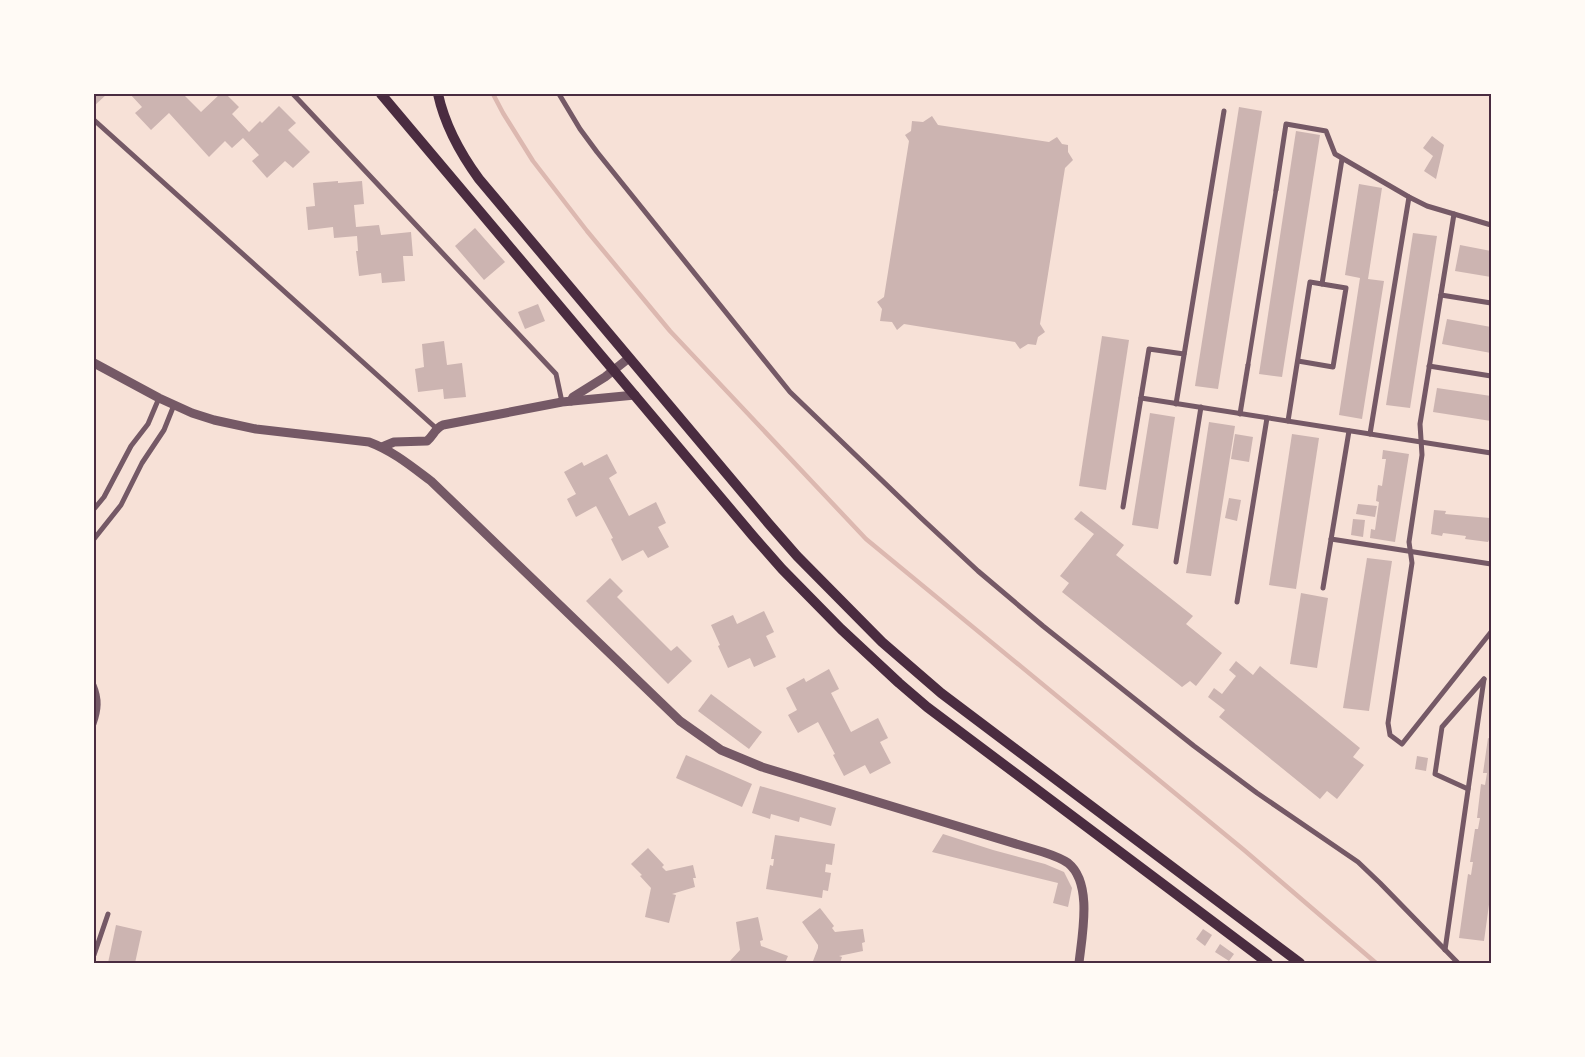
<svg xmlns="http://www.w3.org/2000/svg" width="1585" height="1057" font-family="'Noto Sans',sans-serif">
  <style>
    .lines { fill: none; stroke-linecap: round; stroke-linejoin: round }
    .stream { stroke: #dcb8b0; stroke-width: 4.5 }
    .building { fill: #ccb4b1 }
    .pedestrian { stroke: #755966; stroke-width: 4.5 }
    .minor { stroke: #755966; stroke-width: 5 }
    .tertiary { stroke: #755966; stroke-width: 9 }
    .secondary { stroke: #4a2c40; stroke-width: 10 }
    .neatline { fill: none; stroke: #4a2c40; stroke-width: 2 }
  </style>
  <rect width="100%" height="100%" fill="#f7e1d7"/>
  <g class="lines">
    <polyline class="stream" points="493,94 503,113 533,161 587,231 670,331 866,539 1244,850 1376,963"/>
  </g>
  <g class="building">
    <polygon points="94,94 107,94 94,106"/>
    <polygon points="130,94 183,94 201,112 220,94 226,94 239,107 232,114 249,132 260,121 262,123 279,106 296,123 288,130 310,152 293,168 285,161 267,178 252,161 259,155 243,138 232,148 225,141 209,157 169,113 151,130 135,113 142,107"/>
    <polygon points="1239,107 1262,111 1218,389 1195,386"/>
    <polygon points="932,116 938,125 1049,142 1057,137 1062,144 1068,145 1068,152 1073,160 1065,168 1040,324 1045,332 1038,337 1036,345 1028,344 1020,349 1015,342 904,324 897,330 892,322 880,321 882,309 877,302 884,297 909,141 905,135 911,131 912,121 923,122"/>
    <polygon points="1296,131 1320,135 1282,377 1259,374"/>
    <polygon points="1432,136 1444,145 1436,179 1424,171 1433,156 1423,148"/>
    <polygon points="338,181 338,183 362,181 364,204 354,205 356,227 379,225 381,235 411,232 413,256 403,256 405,281 382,283 381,273 359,276 356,251 358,251 357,236 334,238 333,227 308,230 306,207 315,206 313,183"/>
    <polygon points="1359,184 1382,188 1368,279 1384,281 1362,419 1339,415 1360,278 1345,275"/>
    <polygon points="475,228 505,262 484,280 455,246"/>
    <polygon points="1413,233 1437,236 1410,408 1386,405"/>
    <polygon points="1460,245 1491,251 1491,277 1455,271"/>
    <polygon points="538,304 545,321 525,329 518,312"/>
    <polygon points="1447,319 1491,327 1491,353 1442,344"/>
    <polygon points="1102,336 1129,340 1106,490 1079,486"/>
    <polygon points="444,341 447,365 462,363 466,397 444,399 443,389 418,392 415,369 424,367 422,344"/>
    <polygon points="1437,388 1491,396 1491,421 1433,412"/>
    <polygon points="1150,413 1175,417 1158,529 1132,525"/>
    <polygon points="1209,422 1235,426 1211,576 1186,573"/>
    <polygon points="1235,434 1253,437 1249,462 1231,459"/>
    <polygon points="1292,434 1319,438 1296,589 1269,585"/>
    <polygon points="1383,450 1409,454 1395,542 1370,538 1371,529 1375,530 1379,502 1376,501 1378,485 1382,486 1386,459 1382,459"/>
    <polygon points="607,454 617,473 609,478 629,516 656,502 666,523 658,527 669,547 648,558 643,550 622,561 611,539 613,538 596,506 576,517 567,499 576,494 564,472 582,462 584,466"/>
    <polygon points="1229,498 1241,500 1237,521 1225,518"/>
    <polygon points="1358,504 1377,506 1375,517 1356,514"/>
    <polygon points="1434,510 1446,511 1445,514 1490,518 1491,540 1489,540 1488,542 1465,539 1466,536 1443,533 1442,536 1431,534"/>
    <polygon points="1081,511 1124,545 1116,555 1193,616 1186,624 1222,653 1196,686 1190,681 1182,687 1062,592 1069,583 1060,576 1094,534 1074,519"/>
    <polygon points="1353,519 1365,520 1363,537 1351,535"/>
    <polygon points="1367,558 1392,561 1369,711 1343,708"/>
    <polygon points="610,578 623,591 617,597 671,651 677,646 692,661 668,684 586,601"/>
    <polygon points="1301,593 1328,598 1317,668 1290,664"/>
    <polygon points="764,611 774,632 766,636 776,657 754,667 750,658 728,668 718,646 720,645 711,625 733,615 737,624"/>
    <polygon points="1236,661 1253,675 1260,666 1360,748 1353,757 1364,765 1337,799 1327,791 1320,799 1219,717 1225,710 1208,697 1214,688 1222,694 1236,676 1229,670"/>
    <polygon points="829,669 839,689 831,693 851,732 878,718 888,738 880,742 891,763 870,774 865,765 844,776 833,755 835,754 818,722 798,733 788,715 797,710 786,688 804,678 806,682"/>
    <polygon points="711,694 762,732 749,749 698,711"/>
    <polygon points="1488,738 1491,739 1491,875 1490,885 1491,885 1491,890 1484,941 1459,938 1468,874 1471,875 1473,862 1470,862 1475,829 1478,829 1480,818 1477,818 1481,784 1485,785 1487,773 1483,773"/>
    <polygon points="686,755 752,784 742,807 676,778"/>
    <polygon points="1417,756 1428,758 1426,771 1415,769"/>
    <polygon points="760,786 836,808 831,826 800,817 799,822 771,814 770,819 752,813"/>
    <polygon points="943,834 993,850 1045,864 1064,872 1072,888 1068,907 1053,903 1058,883 932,852"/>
    <polygon points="775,835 835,844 832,865 826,864 825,872 831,873 828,891 823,890 822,898 766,889 770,865 773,866 774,859 771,859"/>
    <polygon points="648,848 664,865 662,867 666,871 693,865 696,878 693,878 695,887 672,894 676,895 669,923 645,917 651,888 640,876 642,875 631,864"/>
    <polygon points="820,908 834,926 832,928 835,932 863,929 865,942 862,943 863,951 839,956 842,957 840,963 814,963 813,961 818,948 818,945 802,922"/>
    <polygon points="758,917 763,940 760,941 761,946 788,956 785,963 730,963 729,962 740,950 736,922"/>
    <polygon points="116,925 142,931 135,963 108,963"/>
    <polygon points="1203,929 1212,935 1205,946 1196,939"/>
    <polygon points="1220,944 1234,954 1229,961 1215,952"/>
  </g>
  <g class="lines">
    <polyline class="pedestrian" points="1248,365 1276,190"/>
    <g class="minor">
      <polyline points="293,94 556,374 562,402"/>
      <polyline points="559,94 580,129 597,152 790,392 920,517 978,571 1043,626 1194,746 1257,793 1358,862 1380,883 1458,963"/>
      <polyline points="94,120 436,428"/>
      <polyline points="1276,190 1286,124 1326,131 1335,154 1409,197 1427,206 1491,225"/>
      <polyline points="1454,214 1420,424 1422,455 1409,542 1412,563 1388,723 1390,735 1402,744 1491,632"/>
      <polyline points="1441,295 1491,303"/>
      <polyline points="1298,361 1333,367 1346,288 1322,284"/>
      <polyline points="1429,366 1491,376"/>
      <polyline points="1141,398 1491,453"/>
      <polyline points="1176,404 1224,111"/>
      <polyline points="1240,414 1248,365"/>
      <polyline points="1288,421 1310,282 1322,284 1342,159"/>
      <polyline points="1370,434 1409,197"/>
      <polyline points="1123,507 1149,349 1184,354"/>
      <polyline points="94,509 104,497 131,446 148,424 159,398"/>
      <polyline points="94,539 121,505 142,463 164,430 174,405"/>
      <polyline points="1331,539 1491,564"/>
      <polyline points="1176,562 1201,407"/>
      <polyline points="1323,588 1349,431"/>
      <polyline points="1237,602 1267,418"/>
      <path d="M 94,685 C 100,699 99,710 94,724"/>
      <polyline points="1468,789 1435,774 1442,727 1484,679"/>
      <polyline points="1445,950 1484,679"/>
      <polyline points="94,955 108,914"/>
    </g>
    <g class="tertiary">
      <path d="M 94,363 L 159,398 L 192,413 L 214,420 L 256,429 L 369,442 C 393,451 411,466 431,481 L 680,721 L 721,750 L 762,767 L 1043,852 C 1052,855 1061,858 1068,863 C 1093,883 1082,935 1079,963"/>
      <polyline points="571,401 573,397 605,377 629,358"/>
      <path d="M 382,447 L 394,442 L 427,441 C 434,435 435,428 443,425 L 562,402 L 635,395"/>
    </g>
    <g class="secondary">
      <polyline points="381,94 753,536 782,569 841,629 899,683 927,707 1268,963"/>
      <path d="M 438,94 C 445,126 460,153 479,179 L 769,524 L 797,556 L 882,642 L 941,693 L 1300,963"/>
    </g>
  </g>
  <rect width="1585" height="1057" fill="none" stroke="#fffaf5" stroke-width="190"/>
  <rect x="95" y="95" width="1395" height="867" class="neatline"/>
</svg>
